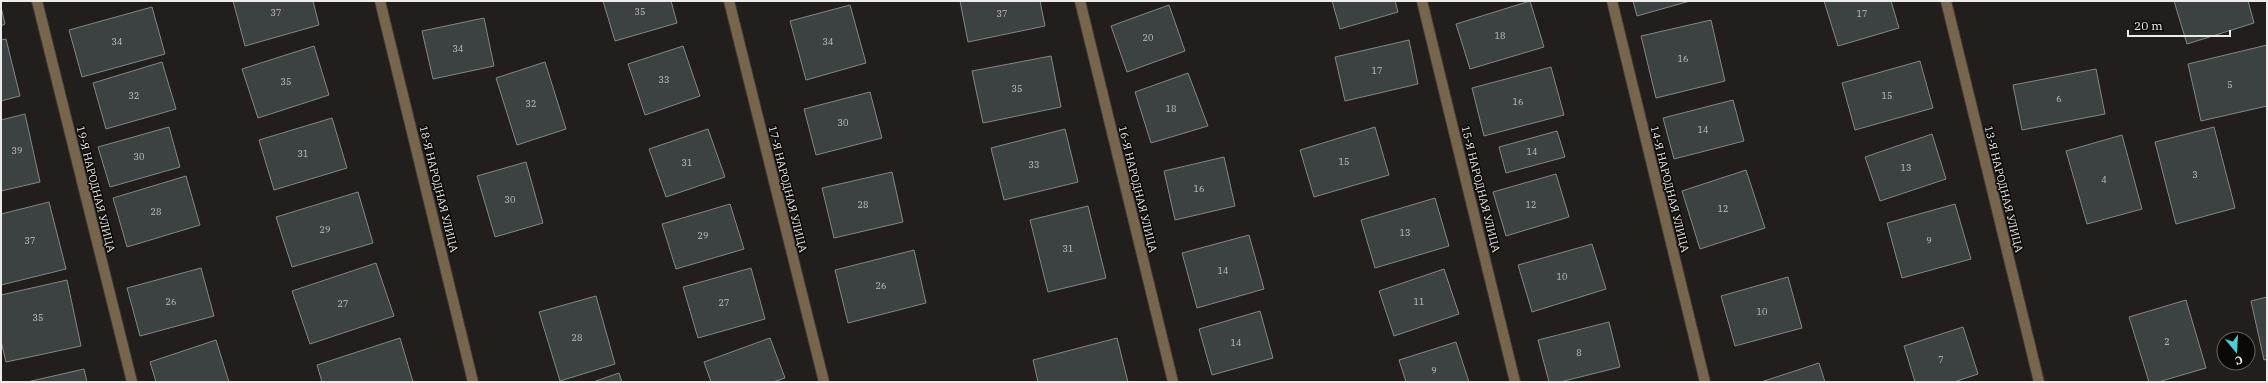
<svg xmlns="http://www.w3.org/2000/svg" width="2268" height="383" font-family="'IBM Plex Serif',serif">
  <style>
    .building { fill: #3c4242; stroke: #818888 }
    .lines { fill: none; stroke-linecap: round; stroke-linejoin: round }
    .minor-casing { stroke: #3e3b38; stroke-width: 12 }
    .minor { stroke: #78654d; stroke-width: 10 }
    .labels { text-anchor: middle; stroke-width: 3; stroke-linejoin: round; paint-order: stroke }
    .number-label { font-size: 9px; fill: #c2c2c0 }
    .street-label { font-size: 11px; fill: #eeecea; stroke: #0a0907 }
  </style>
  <rect width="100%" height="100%" fill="#211e1b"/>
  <g class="building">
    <polygon points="233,1 313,1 319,25 245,46"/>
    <polygon points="603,1 671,1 677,23 615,41"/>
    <polygon points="960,1 1040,1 1045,26 968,42"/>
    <polygon points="1332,1 1395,1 1398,12 1340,29"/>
    <polygon points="1530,1 1544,47 1470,69 1456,24"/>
    <polygon points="1633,1 1690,1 1637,16"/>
    <polygon points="1824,1 1891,1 1899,28 1838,46"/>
    <polygon points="2174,1 2248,1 2254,23 2187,44"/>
    <polygon points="850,5 866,63 806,80 790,21"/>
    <polygon points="1169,5 1185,51 1127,72 1111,26"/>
    <polygon points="1,7 5,24 1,26"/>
    <polygon points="152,7 165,54 82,77 69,30"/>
    <polygon points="484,18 494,66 433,79 422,31"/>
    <polygon points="1711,20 1725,81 1656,98 1641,36"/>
    <polygon points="6,39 20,96 1,101 1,40"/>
    <polygon points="1409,40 1418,84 1345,101 1335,57"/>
    <polygon points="2267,45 2267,106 2201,121 2188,64"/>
    <polygon points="314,46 329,95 258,118 242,69"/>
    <polygon points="683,46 700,96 645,115 628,64"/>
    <polygon points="1051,56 1061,107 983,123 972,71"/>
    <polygon points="1920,61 1933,108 1855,130 1842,83"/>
    <polygon points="162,62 176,109 106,129 93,83"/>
    <polygon points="545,62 566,129 517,145 496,78"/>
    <polygon points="1551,67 1564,115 1484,136 1472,88"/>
    <polygon points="2096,69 2105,114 2022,130 2013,85"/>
    <polygon points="1188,73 1208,126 1151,143 1135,92"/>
    <polygon points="870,92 882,138 816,155 804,109"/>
    <polygon points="1733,100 1744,141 1674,159 1663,118"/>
    <polygon points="25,114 40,182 1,191 1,120"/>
    <polygon points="332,118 347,168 274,190 259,140"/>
    <polygon points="169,127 180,167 110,187 98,147"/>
    <polygon points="1375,127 1389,175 1314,197 1300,150"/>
    <polygon points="2214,127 2235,208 2176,224 2155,142"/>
    <polygon points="708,129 725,177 666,197 649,149"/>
    <polygon points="1065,129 1078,182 1004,200 991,148"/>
    <polygon points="1557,131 1565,157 1506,173 1499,147"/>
    <polygon points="1932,134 1946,179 1880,201 1865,157"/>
    <polygon points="2122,135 2142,209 2087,224 2066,151"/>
    <polygon points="1224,157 1235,206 1175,220 1164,171"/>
    <polygon points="526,162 543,223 495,237 477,176"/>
    <polygon points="1746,170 1765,228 1700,249 1682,191"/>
    <polygon points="892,172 903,222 834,238 822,188"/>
    <polygon points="1556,174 1569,217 1506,236 1493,192"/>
    <polygon points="186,176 200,225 127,247 113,198"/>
    <polygon points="358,192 373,243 292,267 276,217"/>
    <polygon points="1435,198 1449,246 1375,268 1361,220"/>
    <polygon points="49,202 66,269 1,285 1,214"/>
    <polygon points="730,204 744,249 676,269 662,224"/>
    <polygon points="1955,204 1971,259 1902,278 1887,223"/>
    <polygon points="1088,206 1106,278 1048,292 1030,220"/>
    <polygon points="1249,235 1264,289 1197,308 1182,253"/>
    <polygon points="1592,244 1606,289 1532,312 1518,265"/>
    <polygon points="914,250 926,303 848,323 835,270"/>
    <polygon points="376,263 394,316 310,344 292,291"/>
    <polygon points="201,268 214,316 140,336 127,288"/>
    <polygon points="751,268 765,319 698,338 683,287"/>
    <polygon points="1444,269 1459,314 1394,336 1379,291"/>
    <polygon points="1788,277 1802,328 1735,346 1721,296"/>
    <polygon points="67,280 81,346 6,362 1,341 1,295"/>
    <polygon points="596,296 615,364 560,381 539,312"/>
    <polygon points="2267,297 2267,359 2264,360 2251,301"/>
    <polygon points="2186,300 2206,368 2158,382 2149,382 2129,317"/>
    <polygon points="1260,311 1273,358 1212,375 1199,329"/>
    <polygon points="1609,322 1620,367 1560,382 1549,382 1538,340"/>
    <polygon points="1963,327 1978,374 1954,382 1915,382 1904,346"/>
    <polygon points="400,338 413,382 322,382 317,365"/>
    <polygon points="770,338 785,378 773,382 711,382 704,362"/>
    <polygon points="1117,338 1128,382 1038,382 1033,360"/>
    <polygon points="216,340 229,382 156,382 150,362"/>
    <polygon points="1456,342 1469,382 1406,382 1399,360"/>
    <polygon points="1819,363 1825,382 1761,382"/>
    <polygon points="84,369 87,382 27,382"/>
    <polygon points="619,373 622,382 593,382"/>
  </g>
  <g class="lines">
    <defs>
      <g id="minor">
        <polyline points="37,1 132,382"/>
        <polyline points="380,1 473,382"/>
        <polyline points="729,1 824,382"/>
        <polyline points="1080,1 1173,382"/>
        <polyline points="1422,1 1515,382"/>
        <polyline points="1612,1 1705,382"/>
        <polyline points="1946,1 2039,382"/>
      </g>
    </defs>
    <use href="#minor" class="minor-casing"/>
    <use href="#minor" class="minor"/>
  </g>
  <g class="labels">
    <g class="number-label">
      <text x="640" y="15">35</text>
      <text x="276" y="16">37</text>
      <text x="1002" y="17">37</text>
      <text x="1862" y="17">17</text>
      <text x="1500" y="39">18</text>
      <text x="1148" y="41">20</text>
      <text x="117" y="45">34</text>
      <text x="828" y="45">34</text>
      <text x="458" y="52">34</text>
      <text x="1683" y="62">16</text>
      <text x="1377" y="74">17</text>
      <text x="664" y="83">33</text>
      <text x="286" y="85">35</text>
      <text x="2230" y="88">5</text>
      <text x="1017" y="92">35</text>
      <text x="134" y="99">32</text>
      <text x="1887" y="99">15</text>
      <text x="2059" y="102">6</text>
      <text x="1518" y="105">16</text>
      <text x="531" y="107">32</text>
      <text x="1171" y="112">18</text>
      <text x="843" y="126">30</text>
      <text x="1703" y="133">14</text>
      <text x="17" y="154">39</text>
      <text x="1532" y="155">14</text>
      <text x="303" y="157">31</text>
      <text x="139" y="160">30</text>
      <text x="1344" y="165">15</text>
      <text x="687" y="166">31</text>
      <text x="1034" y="168">33</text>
      <text x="1906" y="171">13</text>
      <text x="2195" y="178">3</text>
      <text x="2104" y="183">4</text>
      <text x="1199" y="192">16</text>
      <text x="510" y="203">30</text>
      <text x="863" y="208">28</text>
      <text x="1531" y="208">12</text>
      <text x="1723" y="212">12</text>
      <text x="156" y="215">28</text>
      <text x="325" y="233">29</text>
      <text x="1405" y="236">13</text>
      <text x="703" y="239">29</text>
      <text x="30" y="244">37</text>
      <text x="1929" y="244">9</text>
      <text x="1068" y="252">31</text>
      <text x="1223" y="274">14</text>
      <text x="1562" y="280">10</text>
      <text x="881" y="289">26</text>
      <text x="171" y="305">26</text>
      <text x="1419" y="305">11</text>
      <text x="724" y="306">27</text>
      <text x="343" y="307">27</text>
      <text x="1762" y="315">10</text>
      <text x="38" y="321">35</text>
      <text x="577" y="341">28</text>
      <text x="2167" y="345">2</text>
      <text x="1236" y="346">14</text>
      <text x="1579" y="356">8</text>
      <text x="1941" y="363">7</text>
      <text x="1434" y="374">9</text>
    </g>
    <g class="street-label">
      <text transform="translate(96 189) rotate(76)" y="4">19-Я НАРОДНАЯ УЛИЦА</text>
      <text transform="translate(439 189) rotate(76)" y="4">18-Я НАРОДНАЯ УЛИЦА</text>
      <text transform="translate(788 189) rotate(76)" y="4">17-Я НАРОДНАЯ УЛИЦА</text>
      <text transform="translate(1138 189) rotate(76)" y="4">16-Я НАРОДНАЯ УЛИЦА</text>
      <text transform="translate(1481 189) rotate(76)" y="4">15-Я НАРОДНАЯ УЛИЦА</text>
      <text transform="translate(1670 189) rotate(76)" y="4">14-Я НАРОДНАЯ УЛИЦА</text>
      <text transform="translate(2004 189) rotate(76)" y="4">13-Я НАРОДНАЯ УЛИЦА</text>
    </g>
  </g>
  <rect width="2268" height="383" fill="none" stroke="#eeecea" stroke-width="4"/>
  <g transform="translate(2236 351) rotate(162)"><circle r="19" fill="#0a0907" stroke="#656462"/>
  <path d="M0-3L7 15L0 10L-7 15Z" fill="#51ccd1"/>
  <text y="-6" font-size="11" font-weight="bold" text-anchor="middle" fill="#eeecea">С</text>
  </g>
  <path d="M2128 30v6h102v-6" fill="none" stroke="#eeecea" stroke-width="2"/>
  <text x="2134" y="30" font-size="12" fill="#eeecea" stroke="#0a0907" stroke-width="3" paint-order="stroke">20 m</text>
</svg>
